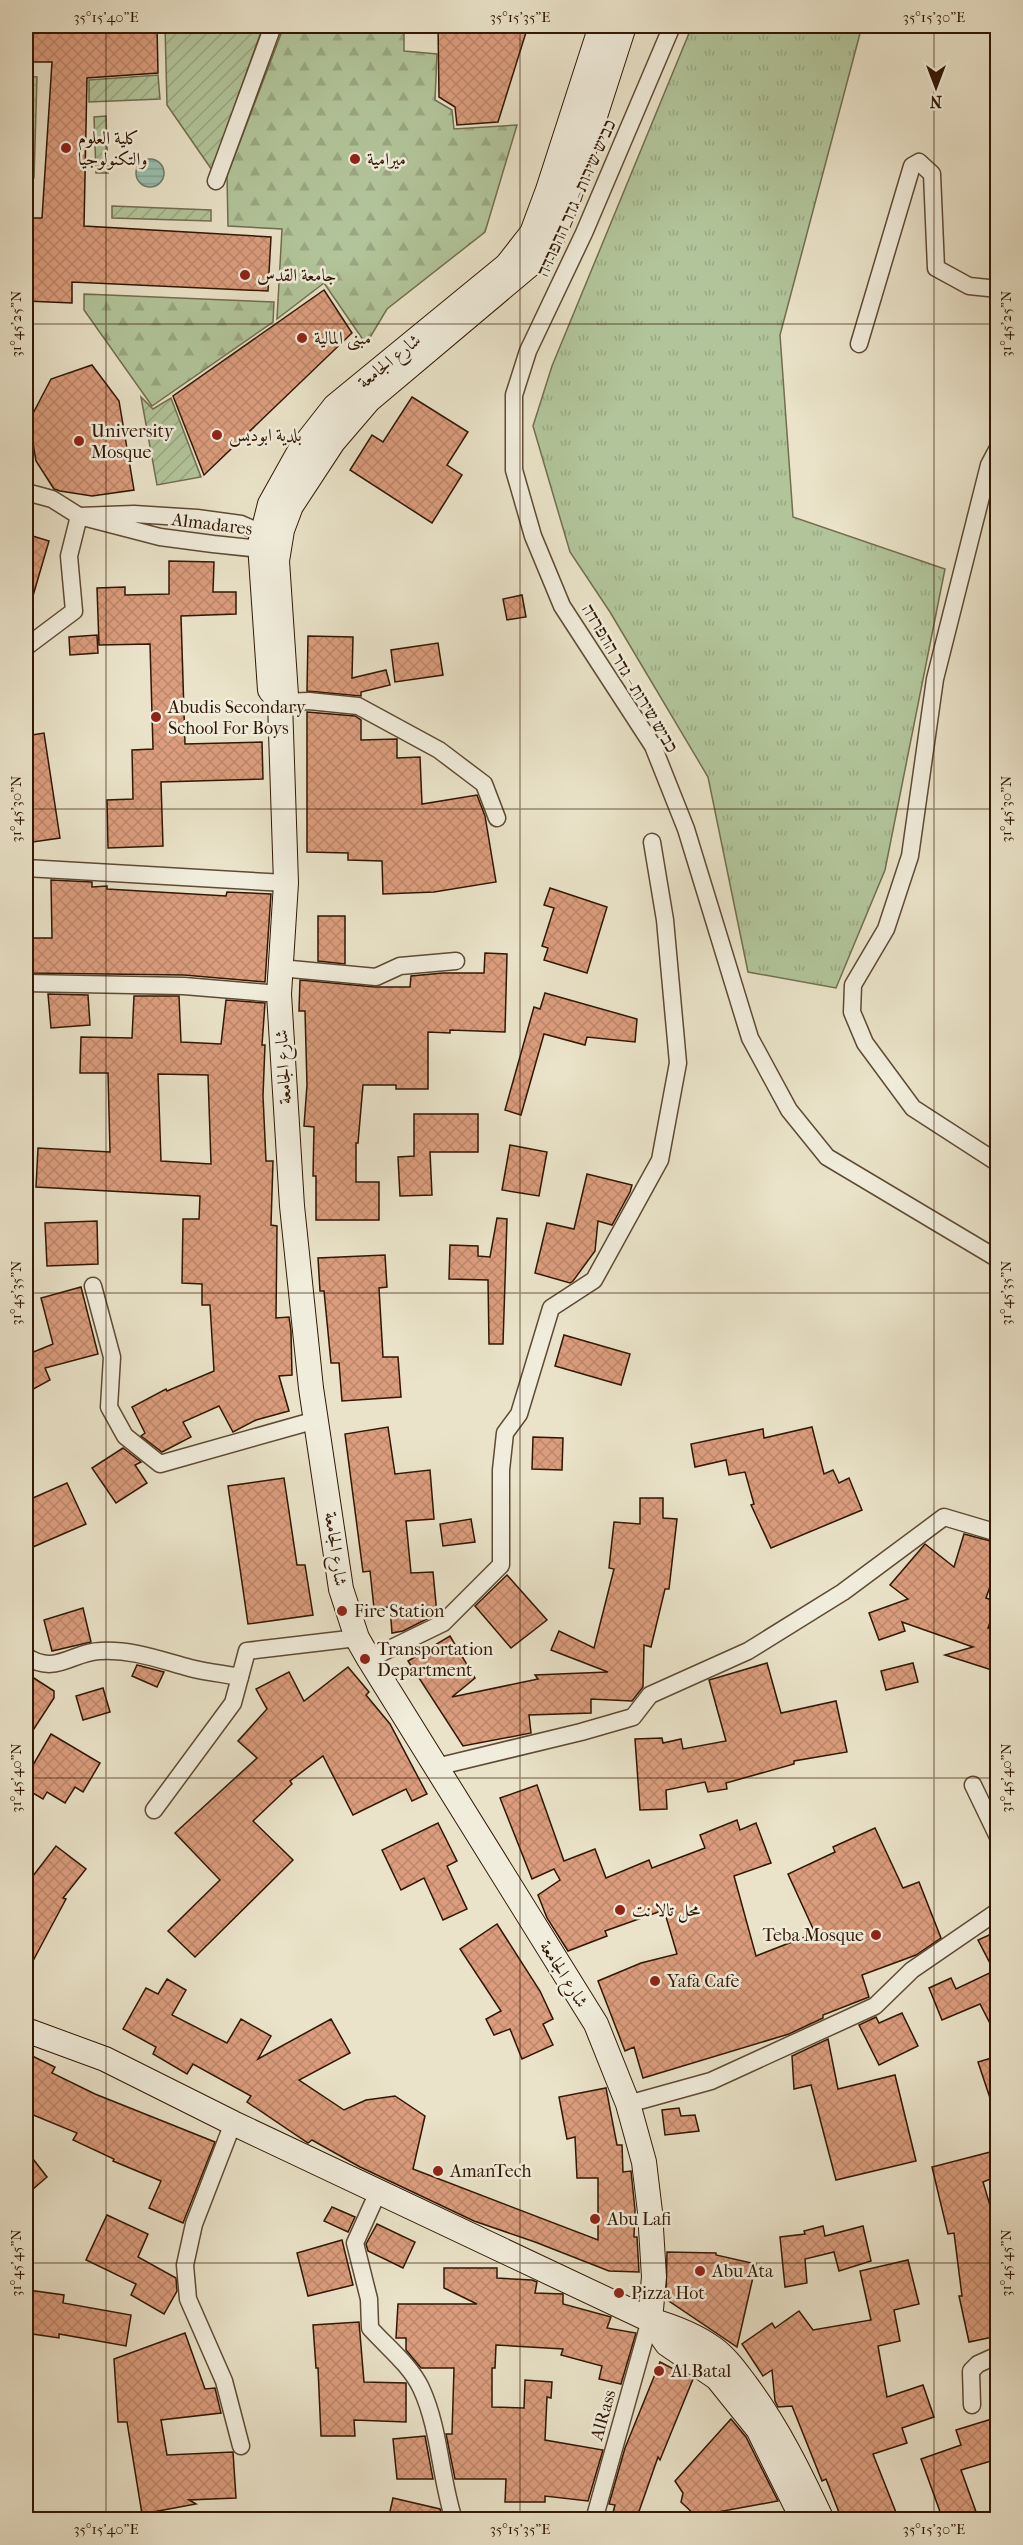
<svg xmlns="http://www.w3.org/2000/svg" width="1023" height="2545" font-family="'IM FELL French Canon',Amiri,'Frank Ruhl Libre',serif">
  <style>
    .grass { fill: url(#grass-tufts); stroke: #726e4e; stroke-width: 1.5 }
    .forest { fill: url(#forest-firs); stroke: #726e4e; stroke-width: 1.5 }
    .garden { fill: url(#garden-furrows); stroke: #726e4e; stroke-width: 1.5 }
    .water { fill: url(#water-rules); stroke: #6f7c6a; stroke-width: 1.5 }
    .building { fill: url(#building-cross-hatch); stroke: #311703; stroke-width: 1.5; fill-rule: evenodd }
    .lines { fill: none; stroke-linecap: round; stroke-linejoin: round }
    .street-casing { stroke: #5f4a34; stroke-width: 19 }
    .secondary-casing { stroke: #311703; stroke-width: 26 }
    .street { stroke: #f1eddc; stroke-width: 16 }
    .secondary { stroke: #f1eddc; stroke-width: 24 }
    .ticks { fill: none; stroke: #311703; stroke-width: 1.5; stroke-opacity: 0.45 }
    .poi-dot { fill: #8f2418; stroke: #f1eddc; stroke-width: 2 }
    .labels { text-anchor: middle; stroke-width: 5; stroke-linejoin: round; paint-order: stroke }
    .poi-label { font-size: 18px; fill: #311703; stroke: #f1eddc; text-anchor: start }
    .street-label { font-size: 18px; fill: #311703; stroke: #f1eddc }
    .neatline { fill: none; stroke: #311703; stroke-width: 2 }
    .ticks-label { font-size: 15px; text-anchor: middle; fill: #311703 }
  </style>
  <defs>
    <pattern id="grass-tufts" width="24" height="20" patternUnits="userSpaceOnUse" patternTransform="scale(1.5)"><rect width="24" height="20" fill="#b2c59a"/><path d="M3 7l-1-3M5 7V3M7 7l1-3M15 17l-1-3M17 17v-4M19 17l1-3" fill="none" stroke="#9aa883"/></pattern>
    <pattern id="forest-firs" width="22" height="20" patternUnits="userSpaceOnUse" patternTransform="scale(1.5)"><rect width="22" height="20" fill="#b2c59a"/><path d="M5 1l3.5 6h-7zM16 11l3.5 6h-7z" fill="#9aa883"/></pattern>
    <pattern id="garden-furrows" width="10" height="10" patternUnits="userSpaceOnUse" patternTransform="scale(1.5)"><rect width="10" height="10" fill="#b2c59a"/><path d="M-1 1l2-2M0 10L10 0M9 11l2-2" fill="none" stroke="#9aa883"/></pattern>
    <pattern id="water-rules" width="6" height="5" patternUnits="userSpaceOnUse" patternTransform="scale(1.5)"><rect width="6" height="5" fill="#99bfaf"/><path d="M0 2.5h6" fill="none" stroke="#84a395"/></pattern>
    <pattern id="building-cross-hatch" width="8" height="8" patternUnits="userSpaceOnUse" patternTransform="scale(1.5)"><rect width="8" height="8" fill="#db9d7d"/><path d="M0 0l8 8M0 8l8-8" fill="none" stroke="#bc866a"/></pattern>
  </defs>
  <rect width="100%" height="100%" fill="#eae3c9"/>
  <filter id="stains"><feTurbulence type="fractalNoise" baseFrequency=".00333" numOctaves="4"/><feColorMatrix values="0 0 0 0 .2 0 0 0 0 .09 0 0 0 0 .02 0 0 0 .5 -.17"/></filter>
  <radialGradient id="worn" r=".72"><stop offset=".6" stop-color="#630" stop-opacity="0"/><stop offset="1" stop-color="#630" stop-opacity=".3"/></radialGradient>
  <polygon class="grass" points="692,26 862,26 780,335 793,517 945,569 885,870 836,988 748,972 708,777 610,612 570,552 533,426 552,366"/>
  <g class="forest">
    <polygon points="284,26 404,26 404,51 437,54 435,100 452,110 454,129 517,125 485,232 387,309 366,344 324,283 277,319 282,229 228,226 227,176"/>
    <polygon points="84,294 274,302 273,322 152,406 84,310"/>
  </g>
  <g class="garden">
    <polygon points="165,26 263,26 212,170 167,105"/>
    <polygon points="158,75 160,99 89,102 89,80"/>
    <polygon points="26,76 37,77 34,178 26,178"/>
    <polygon points="106,116 108,173 96,173 94,117"/>
    <polygon points="112,206 211,210 211,221 112,218"/>
    <polygon points="141,397 153,409 171,398 201,477 157,485"/>
  </g>
  <circle class="water" cx="150" cy="173" r="14"/>
  <g class="building">
    <polygon points="26,26 157,26 158,73 87,78 84,226 271,237 268,291 72,282 72,303 26,301 26,218 42,218 52,62 26,62"/>
    <polygon points="438,26 528,26 498,122 457,125 455,107 439,97"/>
    <polygon points="324,290 352,333 204,475 173,396"/>
    <polygon points="92,365 119,401 134,490 92,496 60,491 54,489 36,461 29,421 51,379"/>
    <polygon points="412,397 468,432 447,465 462,475 432,523 350,470 372,435 383,442"/>
    <polygon points="26,534 49,541 30,606 26,605"/>
    <polygon points="169,561 214,562 213,592 236,592 236,614 181,616 185,744 262,742 263,779 161,782 163,846 108,848 107,800 133,799 132,750 153,749 150,644 99,645 97,588 125,587 125,595 169,594"/>
    <polygon points="522,595 526,617 507,620 503,599"/>
    <polygon points="97,635 98,653 70,655 69,637"/>
    <polygon points="308,636 353,637 352,678 386,670 390,685 361,692 361,696 307,691"/>
    <polygon points="438,643 443,675 395,682 391,650"/>
    <polygon points="307,712 355,716 361,720 361,740 397,739 397,758 420,757 422,804 477,795 485,816 496,882 434,892 383,894 382,861 348,860 348,853 307,852"/>
    <polygon points="44,733 60,838 26,843 26,736"/>
    <polygon points="51,880 92,882 92,887 107,886 107,889 226,896 227,892 271,894 265,982 184,975 26,973 26,938 52,938"/>
    <polygon points="550,888 607,907 587,973 544,960 548,948 542,946 554,908 544,905"/>
    <polygon points="318,916 345,916 345,964 318,961"/>
    <polygon points="485,953 507,954 505,1032 450,1030 450,1033 428,1032 428,1089 396,1089 396,1085 363,1085 358,1143 356,1143 356,1182 379,1182 379,1220 316,1220 316,1176 313,1176 314,1127 304,1126 307,1085 305,1011 299,1011 300,980 375,987 410,987 411,976 443,973 484,973"/>
    <polygon points="545,993 637,1019 635,1042 587,1037 585,1045 544,1034 521,1115 505,1110 534,1007 540,1009"/>
    <polygon points="48,994 88,995 90,1025 51,1028"/>
    <path d="M 134,996 L 179,996 L 181,1042 L 221,1044 L 226,1000 L 265,1003 L 262,1045 L 265,1045 L 263,1096 L 266,1161 L 273,1161 L 271,1225 L 277,1226 L 276,1318 L 289,1317 L 291,1331 L 292,1375 L 279,1376 L 289,1411 L 256,1420 L 233,1432 L 219,1406 L 183,1422 L 191,1437 L 162,1452 L 141,1436 L 145,1433 L 132,1407 L 166,1389 L 167,1391 L 214,1371 L 210,1305 L 202,1305 L 202,1284 L 182,1283 L 183,1219 L 199,1219 L 200,1196 L 36,1187 L 38,1148 L 110,1152 L 108,1073 L 80,1073 L 81,1037 L 132,1038 ZM 158,1074 L 208,1075 L 211,1164 L 161,1161 Z"/>
    <polygon points="414,1114 478,1114 478,1152 430,1152 432,1195 400,1196 398,1157 414,1156"/>
    <polygon points="510,1145 547,1152 539,1196 502,1190"/>
    <polygon points="587,1174 632,1185 630,1192 612,1225 598,1221 595,1251 573,1281 570,1283 535,1273 547,1223 574,1229"/>
    <polygon points="497,1218 507,1219 503,1344 489,1344 488,1280 449,1279 450,1245 478,1246 478,1256 490,1257"/>
    <polygon points="97,1221 98,1264 47,1266 45,1223"/>
    <polygon points="385,1255 387,1287 379,1288 383,1357 398,1357 401,1397 342,1401 339,1363 331,1363 324,1291 320,1291 318,1258"/>
    <polygon points="81,1287 98,1354 45,1368 50,1380 26,1393 26,1355 53,1344 41,1298"/>
    <polygon points="564,1335 630,1354 621,1385 555,1366"/>
    <polygon points="388,1427 395,1474 430,1470 434,1519 406,1521 411,1573 433,1572 437,1614 403,1631 392,1633 390,1607 374,1608 370,1571 363,1572 345,1434"/>
    <polygon points="812,1427 824,1474 833,1470 839,1483 849,1478 862,1510 771,1548 751,1505 754,1504 745,1472 729,1475 726,1460 695,1467 691,1444 763,1429 764,1438"/>
    <polygon points="533,1437 563,1438 562,1470 532,1469"/>
    <polygon points="123,1448 141,1462 135,1465 147,1483 116,1503 92,1468"/>
    <polygon points="284,1478 297,1565 305,1565 313,1615 248,1624 228,1486"/>
    <polygon points="67,1483 86,1524 26,1550 26,1501"/>
    <polygon points="640,1498 663,1498 663,1518 677,1519 669,1589 665,1589 651,1647 644,1645 643,1687 632,1701 591,1699 591,1713 529,1715 531,1733 463,1746 408,1661 450,1636 475,1678 452,1697 538,1679 535,1675 608,1672 551,1650 559,1631 594,1648 614,1569 609,1568 614,1522 640,1524"/>
    <polygon points="471,1519 475,1542 443,1546 440,1524"/>
    <polygon points="964,1534 998,1543 998,1564 986,1598 998,1602 988,1628 998,1631 998,1672 945,1655 973,1647 902,1622 905,1631 879,1640 869,1613 908,1599 890,1585 925,1544 954,1567"/>
    <polygon points="507,1575 547,1620 511,1648 475,1606"/>
    <polygon points="83,1608 91,1642 52,1651 44,1620"/>
    <polygon points="767,1663 781,1713 836,1701 847,1752 794,1761 794,1764 726,1783 727,1789 708,1792 705,1782 666,1790 667,1809 640,1810 635,1739 662,1738 663,1743 681,1739 683,1749 726,1741 709,1680"/>
    <polygon points="913,1663 918,1682 886,1690 881,1671"/>
    <polygon points="137,1665 164,1672 157,1687 132,1676"/>
    <polygon points="348,1667 369,1692 366,1695 390,1724 427,1794 412,1801 406,1789 353,1815 323,1756 290,1781 292,1784 253,1821 293,1860 195,1957 168,1931 220,1880 175,1833 257,1758 238,1741 267,1709 256,1689 289,1672 304,1701"/>
    <polygon points="26,1673 54,1691 54,1698 26,1741"/>
    <polygon points="103,1688 110,1712 83,1720 76,1696"/>
    <polygon points="51,1734 100,1763 83,1792 75,1787 65,1803 47,1792 43,1799 26,1789 26,1777"/>
    <polygon points="537,1785 564,1861 595,1849 606,1878 649,1860 652,1868 705,1848 700,1835 737,1820 740,1830 756,1823 771,1863 734,1876 756,1956 815,1933 788,1874 835,1852 833,1847 875,1828 903,1888 919,1882 941,1938 916,1955 862,1975 869,1997 823,2015 823,2018 789,2034 643,2078 634,2047 625,2051 598,1981 641,1963 677,1954 664,1910 605,1931 607,1936 568,1951 547,1918 538,1895 560,1880 554,1869 532,1879 500,1798"/>
    <polygon points="438,1823 457,1861 447,1866 467,1909 443,1920 424,1878 401,1890 382,1850"/>
    <polygon points="56,1846 86,1869 63,1898 66,1899 26,1974 26,1885"/>
    <polygon points="497,1924 540,1991 553,2019 543,2024 553,2045 522,2059 510,2029 494,2035 486,2019 501,2011 460,1949"/>
    <polygon points="998,1931 998,2039 980,2004 942,2020 929,1988 951,1978 956,1989 994,1971 978,1940"/>
    <polygon points="167,1979 186,1990 172,2015 227,2043 241,2019 271,2036 258,2059 331,2019 350,2053 299,2080 344,2110 366,2100 395,2096 425,2116 413,2169 598,2240 598,2178 577,2178 575,2137 567,2139 559,2097 606,2088 617,2145 622,2145 623,2172 631,2171 635,2210 634,2237 637,2237 639,2272 609,2271 535,2242 474,2221 360,2167 312,2140 308,2143 247,2102 251,2096 193,2064 187,2074 153,2054 156,2047 123,2029 146,1988 158,1994"/>
    <polygon points="902,2013 918,2046 879,2065 859,2025 876,2017 879,2023"/>
    <polygon points="828,2039 838,2089 895,2075 916,2161 836,2180 811,2085 794,2089 792,2056"/>
    <polygon points="26,2053 55,2067 52,2073 95,2094 215,2142 183,2223 149,2208 161,2181 113,2161 114,2159 73,2140 77,2133 26,2112"/>
    <polygon points="998,2056 998,2110 994,2110 978,2062"/>
    <polygon points="679,2108 681,2116 695,2115 699,2131 665,2135 662,2110"/>
    <polygon points="26,2150 47,2177 26,2195"/>
    <polygon points="998,2150 998,2176 983,2182 998,2232 998,2273 993,2274 998,2297 998,2336 969,2342 959,2296 962,2296 954,2233 948,2234 932,2167"/>
    <polygon points="332,2207 355,2217 348,2232 324,2221"/>
    <polygon points="107,2215 148,2234 138,2257 176,2278 177,2291 164,2314 131,2295 136,2284 86,2260"/>
    <polygon points="377,2224 415,2242 403,2268 368,2251 366,2244"/>
    <polygon points="823,2226 825,2236 863,2226 871,2261 839,2271 834,2252 805,2259 807,2283 785,2287 780,2237 805,2234 804,2231"/>
    <polygon points="342,2240 353,2285 308,2296 297,2253"/>
    <polygon points="667,2252 716,2253 716,2255 756,2264 737,2347 666,2299"/>
    <polygon points="908,2260 919,2304 894,2310 900,2341 878,2346 887,2397 923,2385 934,2417 902,2428 907,2443 873,2454 899,2520 842,2520 826,2479 822,2481 792,2406 778,2407 775,2401 772,2370 763,2376 742,2344 772,2323 775,2328 799,2311 813,2330 871,2320 860,2271"/>
    <polygon points="444,2268 497,2268 497,2278 532,2280 537,2282 535,2293 563,2294 563,2304 611,2317 607,2328 636,2333 621,2384 599,2379 602,2366 561,2355 563,2349 496,2345 495,2368 492,2368 492,2407 524,2408 525,2380 552,2382 551,2398 547,2397 545,2440 603,2450 588,2501 545,2496 545,2502 505,2502 506,2479 455,2479 446,2434 452,2434 454,2368 421,2368 406,2350 406,2338 396,2338 398,2304 477,2304 444,2288"/>
    <polygon points="28,2290 64,2295 63,2303 131,2315 126,2346 59,2334 59,2338 26,2333"/>
    <polygon points="359,2322 364,2382 406,2383 406,2422 354,2420 355,2436 321,2436 318,2368 316,2368 313,2325"/>
    <polygon points="185,2333 205,2389 215,2388 221,2413 161,2420 167,2455 233,2452 236,2498 189,2500 196,2504 142,2514 127,2422 118,2422 114,2359"/>
    <polygon points="660,2362 693,2379 660,2460 658,2457 636,2520 611,2520 615,2505 609,2504 625,2448"/>
    <polygon points="998,2417 998,2459 961,2470 979,2520 943,2520 921,2459 961,2445 956,2430"/>
    <polygon points="731,2419 746,2437 778,2501 696,2516 681,2502 683,2493 675,2481"/>
    <polygon points="425,2436 433,2479 397,2479 393,2439"/>
    <polygon points="393,2498 440,2509 443,2520 388,2520"/>
  </g>
  <g class="lines">
    <defs>
      <g id="street">
        <polyline points="672,26 584,233 528,351 514,395 514,470 533,536 562,606 653,746 686,829 750,1038 789,1110 827,1157 998,1259"/>
        <polyline points="216,181 273,26"/>
        <polyline points="859,344 912,166 919,162 932,174 936,268 969,286 998,289"/>
        <polyline points="998,448 989,465 935,679 910,856 886,929 853,985 852,1012 865,1043 913,1108 998,1163"/>
        <polyline points="26,492 52,499 79,516 69,556 74,611 26,647"/>
        <polygon points="134,514 197,518 241,524 280,541 260,549 213,544 160,537 79,516"/>
        <polyline points="280,702 309,701 358,706 439,750 484,784 497,818"/>
        <polyline points="26,868 286,883"/>
        <polyline points="280,968 376,977 400,966 456,961"/>
        <polyline points="26,983 184,986 279,994"/>
        <polyline points="93,1286 112,1357 109,1407 125,1436 160,1464 316,1420"/>
        <path d="M 26,1656 C 55,1676 72,1652 100,1651 C 132,1649 160,1660 190,1668 C 206,1672 224,1674 240,1677"/>
        <polyline points="369,1659 443,1623 501,1565 501,1470 505,1433 519,1414 551,1308 594,1280 660,1160 678,1063 665,920 652,842"/>
        <polyline points="436,1767 581,1732 633,1717 650,1695 748,1651 843,1592 944,1517 998,1533"/>
        <polyline points="973,1785 998,1837"/>
        <polyline points="154,1810 233,1703 247,1651 357,1638"/>
        <polyline points="628,2104 711,2081 875,2006 912,1970 998,1911"/>
        <polyline points="233,2123 194,2224 185,2265 188,2299 224,2381 241,2446"/>
        <path d="M 378,2192 L 355,2243 L 369,2299 L 370,2328 C 387,2347 410,2365 421,2388 C 440,2429 440,2477 454,2520"/>
        <polyline points="972,2405 971,2371 978,2364 998,2355"/>
        <polyline points="594,2520 650,2320"/>
      </g>
      <g id="secondary">
        <polyline points="601,26 548,190 532,233 507,265 335,406 299,452 270,504 260,544 270,690 280,702 286,695 277,561 282,530 291,506 333,442 369,400 539,257 552,238 568,200 624,26"/>
        <polyline points="280,702 286,883 279,994 292,1206 311,1388 341,1589 357,1638 369,1659 596,2024 628,2104 644,2162 650,2212 654,2277 650,2320"/>
        <path d="M 26,2030 L 105,2059 L 233,2123 L 650,2320 C 671,2326 695,2335 713,2348 C 727,2358 737,2373 747,2386 C 778,2428 800,2473 822,2520"/>
        <polyline points="650,2320 667,2344 717,2378 758,2429 803,2520"/>
      </g>
    </defs>
    <use href="#street" class="street-casing"/>
    <use href="#secondary" class="secondary-casing"/>
    <use href="#street" class="street"/>
    <use href="#secondary" class="secondary"/>
  </g>
  <path class="ticks" d="M 106,26 L 106,2520M 520,26 L 520,2520M 934,26 L 934,2520M 26,324 L 998,324M 26,809 L 998,809M 26,1293 L 998,1293M 26,1778 L 998,1778M 26,2263 L 998,2263"/>
  <g class="poi-dot">
    <circle cx="66" cy="148" r="6"/>
    <circle cx="355" cy="159" r="6"/>
    <circle cx="245" cy="275" r="6"/>
    <circle cx="302" cy="338" r="6"/>
    <circle cx="217" cy="435" r="6"/>
    <circle cx="79" cy="441" r="6"/>
    <circle cx="156" cy="717" r="6"/>
    <circle cx="342" cy="1611" r="6"/>
    <circle cx="365" cy="1659" r="6"/>
    <circle cx="620" cy="1910" r="6"/>
    <circle cx="876" cy="1935" r="6"/>
    <circle cx="655" cy="1981" r="6"/>
    <circle cx="438" cy="2171" r="6"/>
    <circle cx="595" cy="2219" r="6"/>
    <circle cx="700" cy="2271" r="6"/>
    <circle cx="619" cy="2293" r="6"/>
    <circle cx="659" cy="2371" r="6"/>
  </g>
  <g class="labels">
    <g class="poi-label">
      <text x="78" y="144">كلية العلوم<tspan x="78" dy="21">والتكنولوجيا</tspan></text>
      <text x="367" y="165">ميرامية</text>
      <text x="257" y="281">جامعة القدس</text>
      <text x="314" y="344">مبنى المالية</text>
      <text x="91" y="437">University<tspan x="91" dy="21">Mosque</tspan></text>
      <text x="229" y="441">بلدية ابوديس</text>
      <text x="168" y="713">Abudis Secondary<tspan x="168" dy="21">School For Boys</tspan></text>
      <text x="354" y="1617">Fire Station</text>
      <text x="377" y="1655">Transportation<tspan x="377" dy="21">Department</tspan></text>
      <text x="632" y="1916">محل تالا نت</text>
      <text x="864" y="1941" text-anchor="end">Teba Mosque</text>
      <text x="667" y="1987">Yafa Cafe</text>
      <text x="450" y="2177">AmanTech</text>
      <text x="607" y="2225">Abu Lafi</text>
      <text x="712" y="2277">Abu Ata</text>
      <text x="631" y="2299">Pizza Hot</text>
      <text x="671" y="2377">Al Batal</text>
    </g>
    <g class="street-label">
      <text transform="translate(576 198) rotate(-66)" y="6">כביש שירות - גדר ההפרדה</text>
      <text transform="translate(389 361) rotate(-39)" y="6">شارع الجامعة</text>
      <text transform="translate(212 524) rotate(7)" y="6">Almadares</text>
      <text transform="translate(630 678) rotate(59)" y="6">כביש שירות - גדר ההפרדה</text>
      <text transform="translate(283 1067) rotate(-93)" y="6">شارع الجامعة</text>
      <text transform="translate(336 1549) rotate(82)" y="6">شارع الجامعة</text>
      <text transform="translate(564 1974) rotate(58)" y="6">شارع الجامعة</text>
      <text transform="translate(603 2415) rotate(-74)" y="6">AlRass</text>
    </g>
  </g>
  <rect width="1023" height="2545" fill="none" stroke="#eae3c9" stroke-width="66"/>
  <g transform="translate(936 87) rotate(180)" stroke="#f1eddc" stroke-width="4.5" paint-order="stroke">
  <path d="M0-4.5L10 22L0 15L-10 22Z" fill="#311703"/>
  <text y="-9" font-size="16" font-weight="bold" text-anchor="middle" fill="#311703">N</text>
  </g>
  <rect x="33" y="33" width="957" height="2479" class="neatline"/>
  <g class="ticks-label">
    <text x="106" y="22">35°15'40"E</text>
    <text x="520" y="22">35°15'35"E</text>
    <text x="934" y="22">35°15'30"E</text>
    <text transform="translate(1006 324) rotate(-90)" y="5">31°45'25"N</text>
    <text transform="translate(16 324) rotate(-90)" y="5">31°45'25"N</text>
    <text transform="translate(16 809) rotate(-90)" y="5">31°45'30"N</text>
    <text transform="translate(1006 809) rotate(-90)" y="5">31°45'30"N</text>
    <text transform="translate(16 1293) rotate(-90)" y="5">31°45'35"N</text>
    <text transform="translate(1006 1293) rotate(-90)" y="5">31°45'35"N</text>
    <text transform="translate(1006 1778) rotate(-90)" y="5">31°45'40"N</text>
    <text transform="translate(16 1778) rotate(-90)" y="5">31°45'40"N</text>
    <text transform="translate(1006 2263) rotate(-90)" y="5">31°45'45"N</text>
    <text transform="translate(16 2263) rotate(-90)" y="5">31°45'45"N</text>
    <text x="106" y="2534">35°15'40"E</text>
    <text x="520" y="2534">35°15'35"E</text>
    <text x="934" y="2534">35°15'30"E</text>
  </g>
  <rect width="100%" height="100%" filter="url(#stains)"/>
  <rect width="100%" height="100%" fill="url(#worn)"/>
</svg>
